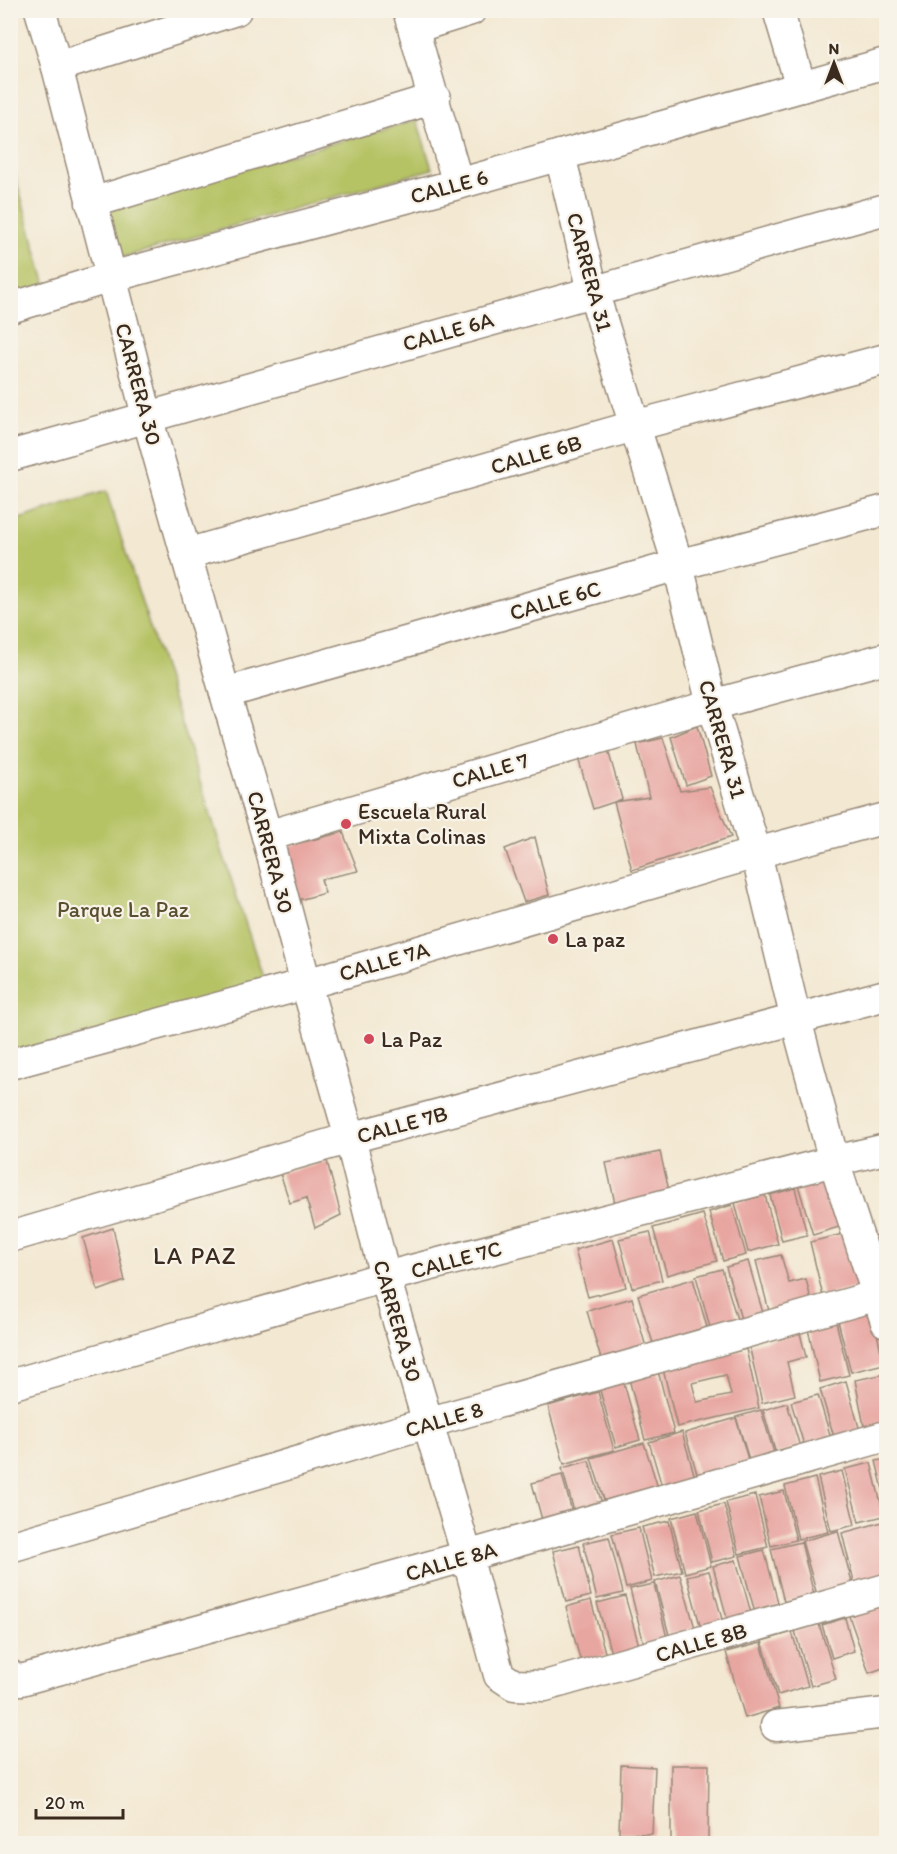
<svg xmlns="http://www.w3.org/2000/svg" width="897" height="1854" font-family="Itim,sans-serif">
  <style>
    .green { fill: #b6c365; stroke: #787642; stroke-width: 1.5 }
    .building { fill: #e8a6a1; fill-rule: evenodd }
    .lines { fill: none; stroke-linecap: round; stroke-linejoin: round }
    .minor-casing { stroke: #978978; stroke-width: 33 }
    .minor { stroke: #fff; stroke-width: 30 }
    .poi-dot { fill: #d1495b; stroke: #f7f3e8; stroke-width: 2 }
    .labels { text-anchor: middle; stroke-width: 4.5; stroke-linejoin: round; paint-order: stroke }
    .street-label { font-size: 22px; fill: #3b2a1e; stroke: #f7f3e8 }
    .poi-label { font-size: 22px; fill: #3b2a1e; stroke: #f7f3e8; text-anchor: start }
    .park-label { font-size: 22px; fill: #5a5030; stroke: #f7f3e8 }
    .neighbourhood-label { font-size: 24px; letter-spacing: 1.5px; fill: #3b2a1e; stroke: #f7f3e8 }
  </style>
  <rect width="100%" height="100%" fill="#f7f3e8"/>
  <filter id="ink" filterUnits="userSpaceOnUse"><feTurbulence type="fractalNoise" baseFrequency=".0167" numOctaves="2"/><feDisplacementMap in="SourceGraphic" scale="12" xChannelSelector="R" yChannelSelector="G"/><feConvolveMatrix kernelMatrix="1 2 1 2 8 2 1 2 1" color-interpolation-filters="sRGB"/></filter>
  <filter id="wash" filterUnits="userSpaceOnUse"><feTurbulence type="fractalNoise" baseFrequency=".008" numOctaves="4" result="noise"/><feDisplacementMap in="SourceGraphic" scale="24" xChannelSelector="R" yChannelSelector="G"/><feGaussianBlur stdDeviation="1.35" result="paint"/><feColorMatrix in="noise" values="0 0 0 0 0 0 0 0 0 0 0 0 0 0 0 0 0 1.4 0 .05"/><feComposite in="paint" operator="in"/></filter>
  <g filter="url(#wash)">
    <rect width="100%" height="100%" fill="#f3e8d2"/>
    <g class="green">
      <polygon points="417,120 432,169 121,258 107,205"/>
      <polygon points="10,157 48,293 10,303"/>
      <polygon points="106,491 267,990 11,1054 10,522"/>
    </g>
    <g id="blocks">
      <g class="building">
        <polygon points="697,726 711,776 686,785 671,737"/>
        <polygon points="663,738 680,791 710,787 731,837 632,870 614,802 593,809 579,761 608,750 622,799 614,802 649,797 637,744"/>
        <polygon points="343,832 358,871 321,879 325,893 295,901 284,847"/>
        <polygon points="535,837 549,895 524,902 505,849"/>
        <polygon points="660,1152 670,1195 616,1208 606,1163"/>
        <polygon points="327,1161 341,1215 315,1228 306,1198 290,1203 280,1173"/>
        <polygon points="827,1176 842,1226 813,1235 798,1185"/>
        <polygon points="795,1188 807,1235 782,1241 770,1195"/>
        <polygon points="765,1195 778,1244 748,1252 735,1203"/>
        <polygon points="732,1205 746,1255 723,1261 709,1212"/>
        <polygon points="703,1214 717,1261 667,1275 653,1228"/>
        <polygon points="113,1228 125,1281 98,1291 83,1238"/>
        <polygon points="650,1232 662,1280 632,1288 619,1239"/>
        <polygon points="847,1233 860,1287 823,1296 810,1242"/>
        <polygon points="613,1239 626,1287 588,1297 575,1250"/>
        <polygon points="781,1255 789,1283 806,1279 812,1304 770,1315 756,1261"/>
        <polygon points="748,1261 765,1320 743,1326 726,1267"/>
        <polygon points="722,1269 738,1323 711,1331 696,1276"/>
        <polygon points="693,1279 707,1327 653,1343 638,1295"/>
        <polygon points="632,1298 646,1347 601,1359 587,1311"/>
        <polygon points="872,1313 884,1364 851,1372 838,1321"/>
        <polygon points="836,1322 849,1375 820,1382 808,1329"/>
        <polygon points="800,1333 806,1357 787,1362 795,1395 762,1403 749,1345"/>
        <path d="M 746,1349 L 759,1408 L 677,1427 L 663,1369 ZM 726,1375 L 731,1395 L 697,1402 L 692,1383 Z"/>
        <polygon points="658,1371 674,1433 645,1440 629,1379"/>
        <polygon points="886,1374 886,1427 865,1431 855,1380"/>
        <polygon points="623,1380 640,1440 616,1447 599,1387"/>
        <polygon points="846,1381 860,1431 834,1437 820,1389"/>
        <polygon points="598,1392 614,1450 564,1464 548,1406"/>
        <polygon points="818,1395 831,1438 804,1445 791,1402"/>
        <polygon points="787,1403 800,1447 776,1454 763,1410"/>
        <polygon points="761,1410 775,1456 750,1463 736,1417"/>
        <polygon points="736,1418 749,1463 698,1477 685,1433"/>
        <polygon points="682,1432 696,1481 663,1490 649,1442"/>
        <polygon points="644,1443 659,1491 606,1506 591,1458"/>
        <polygon points="886,1459 886,1502 876,1461"/>
        <polygon points="589,1461 603,1507 575,1515 562,1468"/>
        <polygon points="871,1463 884,1516 859,1522 845,1469"/>
        <polygon points="842,1471 855,1525 831,1531 818,1477"/>
        <polygon points="562,1475 574,1519 544,1527 532,1483"/>
        <polygon points="815,1478 828,1532 798,1539 785,1486"/>
        <polygon points="784,1491 796,1540 771,1546 759,1497"/>
        <polygon points="755,1495 768,1547 739,1554 726,1502"/>
        <polygon points="724,1504 737,1556 712,1562 699,1510"/>
        <polygon points="697,1511 711,1566 685,1573 671,1518"/>
        <polygon points="669,1521 682,1571 655,1577 642,1527"/>
        <polygon points="886,1521 886,1577 855,1585 842,1533"/>
        <polygon points="639,1528 652,1581 626,1588 612,1534"/>
        <polygon points="838,1531 853,1586 817,1595 802,1541"/>
        <polygon points="609,1537 623,1593 597,1599 583,1543"/>
        <polygon points="801,1542 814,1595 784,1602 771,1549"/>
        <polygon points="579,1545 591,1596 566,1602 553,1551"/>
        <polygon points="764,1550 779,1606 755,1613 740,1556"/>
        <polygon points="736,1560 752,1616 728,1622 713,1566"/>
        <polygon points="709,1571 723,1623 701,1629 687,1576"/>
        <polygon points="680,1575 695,1628 669,1635 655,1582"/>
        <polygon points="654,1584 667,1638 644,1644 630,1589"/>
        <polygon points="625,1596 640,1649 612,1657 597,1603"/>
        <polygon points="591,1600 606,1656 581,1663 566,1607"/>
        <polygon points="886,1603 886,1667 869,1673 849,1616"/>
        <polygon points="845,1618 854,1651 832,1658 822,1625"/>
        <polygon points="819,1624 836,1679 811,1686 795,1631"/>
        <polygon points="792,1632 808,1686 778,1695 762,1641"/>
        <polygon points="761,1643 779,1708 745,1718 726,1652"/>
        <polygon points="621,1765 655,1767 652,1834 619,1833"/>
        <polygon points="671,1765 709,1765 708,1840 671,1840"/>
      </g>
    </g>
  </g>
  <g filter="url(#ink)">
    <use href="#blocks" fill-opacity="0" stroke="#978978" stroke-width="1.5"/>
    <g class="lines">
      <defs>
        <g id="minor">
          <polyline points="40,10 57,67 147,416 225,693 267,836 306,984 350,1138 385,1277 467,1556 499,1675 514,1685 545,1686 886,1589"/>
          <polyline points="408,10 458,184"/>
          <polyline points="778,10 801,87"/>
          <polyline points="414,28 471,10"/>
          <polyline points="57,67 236,10"/>
          <polyline points="560,155 593,291 678,565 712,705 756,853 796,1020 834,1161 886,1322"/>
          <polyline points="91,203 435,98"/>
          <polyline points="10,308 111,277 458,184 886,63"/>
          <polyline points="10,456 886,209"/>
          <polyline points="186,554 634,426 886,359"/>
          <polyline points="225,693 678,565 886,510"/>
          <polyline points="267,836 712,705 886,658"/>
          <polyline points="10,1064 306,984 756,853 886,818"/>
          <polyline points="10,1237 350,1138 886,995"/>
          <polyline points="10,1385 385,1277 834,1161 886,1149"/>
          <polyline points="10,1547 427,1423 878,1295"/>
          <polyline points="10,1675 13,1680 21,1680 467,1556 886,1436"/>
          <polyline points="776,1726 886,1713"/>
        </g>
      </defs>
      <use href="#minor" class="minor-casing"/>
      <use href="#minor" class="minor"/>
    </g>
  </g>
  <g class="poi-dot">
    <circle cx="346" cy="824" r="6"/>
    <circle cx="553" cy="939" r="6"/>
    <circle cx="369" cy="1039" r="6"/>
  </g>
  <g class="labels">
    <g class="street-label">
      <text transform="translate(449 186) rotate(-15)" y="8">CALLE 6</text>
      <text transform="translate(590 272) rotate(75)" y="8">CARRERA 31</text>
      <text transform="translate(448 331) rotate(-16)" y="8">CALLE 6A</text>
      <text transform="translate(139 384) rotate(75)" y="8">CARRERA 30</text>
      <text transform="translate(536 454) rotate(-16)" y="8">CALLE 6B</text>
      <text transform="translate(555 600) rotate(-16)" y="8">CALLE 6C</text>
      <text transform="translate(723 739) rotate(74)" y="8">CARRERA 31</text>
      <text transform="translate(490 770) rotate(-16)" y="8">CALLE 7</text>
      <text transform="translate(271 852) rotate(75)" y="8">CARRERA 30</text>
      <text transform="translate(384 961) rotate(-16)" y="8">CALLE 7A</text>
      <text transform="translate(402 1124) rotate(-15)" y="8">CALLE 7B</text>
      <text transform="translate(456 1259) rotate(-15)" y="8">CALLE 7C</text>
      <text transform="translate(398 1321) rotate(74)" y="8">CARRERA 30</text>
      <text transform="translate(444 1419) rotate(-16)" y="8">CALLE 8</text>
      <text transform="translate(451 1561) rotate(-16)" y="8">CALLE 8A</text>
      <text transform="translate(701 1642) rotate(-16)" y="8">CALLE 8B</text>
    </g>
    <g class="poi-label">
      <text x="358" y="819">Escuela Rural<tspan x="358" dy="25">Mixta Colinas</tspan></text>
      <text x="565" y="947">La paz</text>
      <text x="381" y="1047">La Paz</text>
    </g>
    <g class="park-label">
      <text x="123" y="917">Parque La Paz</text>
    </g>
    <g class="neighbourhood-label">
      <text x="195" y="1264">LA PAZ</text>
    </g>
  </g>
  <rect width="897" height="1854" fill="none" stroke="#f7f3e8" stroke-width="36"/>
  <g transform="translate(834 63)" stroke="#f7f3e8" stroke-width="4.5" paint-order="stroke">
  <path d="M0-4.5L10 22L0 15L-10 22Z" fill="#3b2a1e"/>
  <text y="-9" font-size="16" font-weight="bold" text-anchor="middle" fill="#3b2a1e">N</text>
  </g>
  <path d="M36 1809v9h87v-9" fill="none" stroke="#3b2a1e" stroke-width="3"/>
  <text x="45" y="1809" font-size="18" fill="#3b2a1e" stroke="#f7f3e8" stroke-width="4.5" paint-order="stroke">20 m</text>
</svg>
